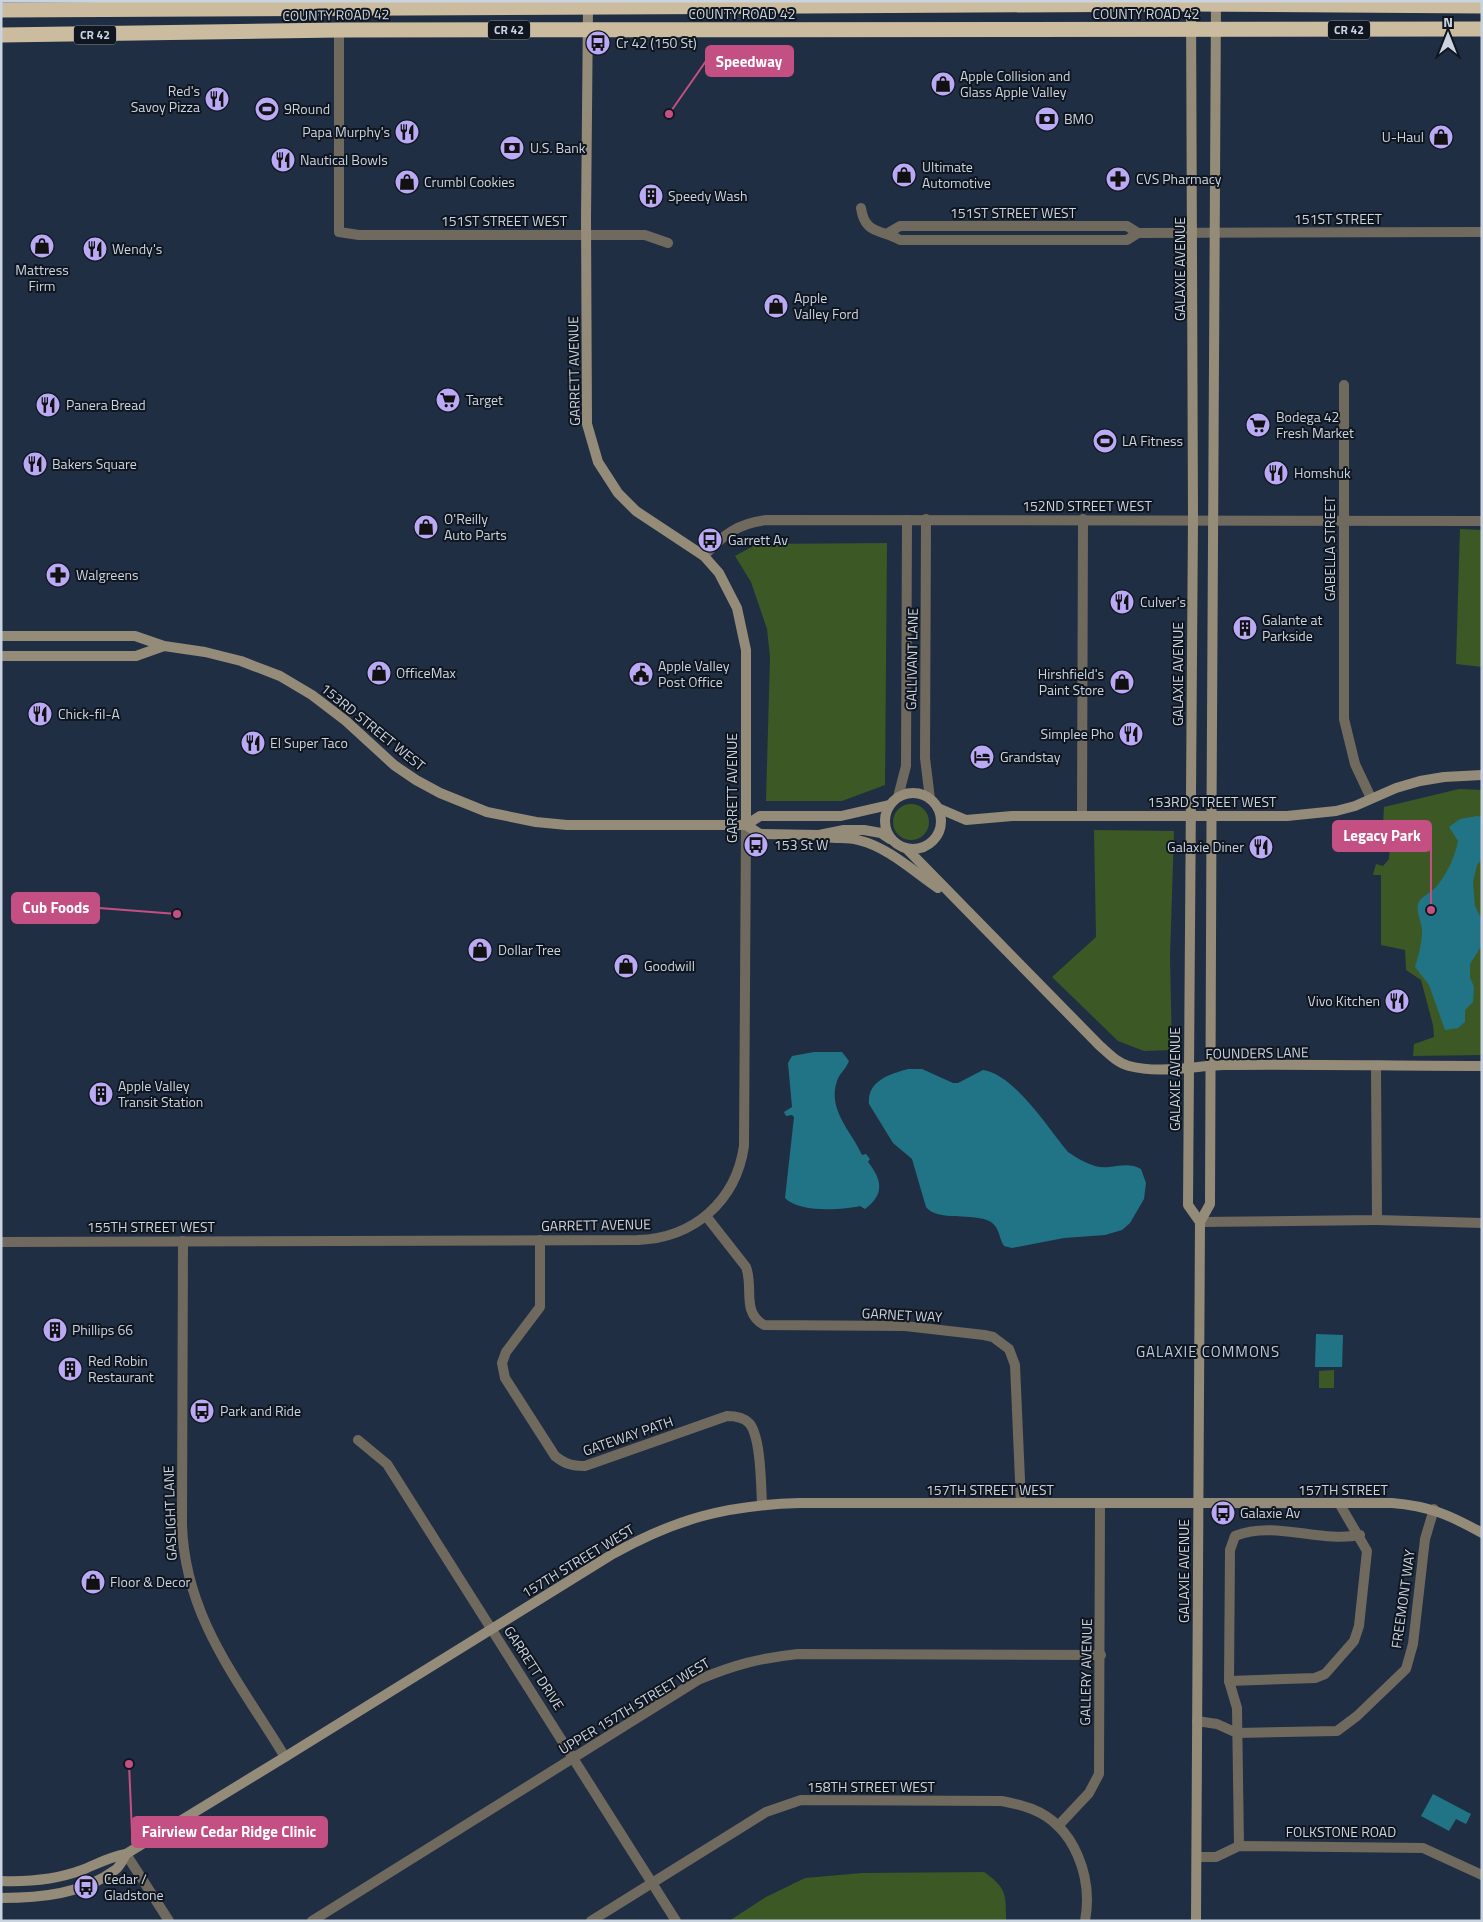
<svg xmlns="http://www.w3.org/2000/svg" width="1483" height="1922" font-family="'Titillium Web',sans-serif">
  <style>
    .green { fill: #3c5824 }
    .water { fill: #207485 }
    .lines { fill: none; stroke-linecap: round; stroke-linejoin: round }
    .street { stroke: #70695e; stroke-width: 10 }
    .secondary { stroke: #958b79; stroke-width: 10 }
    .highway { stroke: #ccbc9f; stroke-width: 15 }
    .labels { text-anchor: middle; stroke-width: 4; stroke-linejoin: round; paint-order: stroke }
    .shield { fill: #10161f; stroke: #929ba7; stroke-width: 1 }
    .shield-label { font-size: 12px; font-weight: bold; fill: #cad4e1 }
    .street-label { font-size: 14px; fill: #cad4e1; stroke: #10161f }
    .poi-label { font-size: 14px; fill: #cad4e1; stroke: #10161f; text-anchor: start }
    .neighbourhood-label { font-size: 15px; letter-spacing: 1px; fill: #b7c9e4; stroke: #10161f }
    .leader { fill: none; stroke: #c45083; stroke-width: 2 }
    .callout-dot { fill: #c45083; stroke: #10161f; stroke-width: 2 }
    .callout { fill: #c45083; stroke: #c45083; stroke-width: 2 }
    .callout-label { font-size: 15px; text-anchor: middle; font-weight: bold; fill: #fff }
  </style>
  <rect width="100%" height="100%" fill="#202e43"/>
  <g class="green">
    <polygon points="1460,529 1482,530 1482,667 1456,664"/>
    <polygon points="887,543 885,785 842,801 766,801 770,657 767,629 751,582 735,556 757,544"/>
    <polygon points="1459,789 1482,790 1482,1055 1413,1056 1414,1044 1434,1037 1433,1025 1421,980 1406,970 1405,950 1381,945 1381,875 1373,875 1376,864 1383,866 1389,859 1390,840 1382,840 1384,807"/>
    <circle cx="911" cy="822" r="18"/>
    <polygon points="1094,830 1174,831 1170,957 1172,1050 1144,1051 1118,1041 1052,977 1096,937"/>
    <polygon points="1334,1370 1334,1388 1319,1388 1319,1371"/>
    <path d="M 984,1872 C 1007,1888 1006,1895 1006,1921 L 729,1921 L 766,1897 L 805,1878 L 862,1873 Z"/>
  </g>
  <g class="water">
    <path d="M 1477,816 L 1482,817 L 1482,859 L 1477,865 L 1473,882 L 1475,906 L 1482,920 L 1482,945 L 1470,964 L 1470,977 L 1474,987 L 1473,1002 L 1465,1010 L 1465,1022 L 1458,1028 L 1445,1030 L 1429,985 L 1415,967 C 1419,954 1422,943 1422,929 C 1421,921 1415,909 1419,902 C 1422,896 1432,892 1436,887 C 1447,874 1455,857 1458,841 L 1449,827 L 1460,819 Z"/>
    <path d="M 814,1052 L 842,1052 L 849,1061 C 846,1069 839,1074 837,1081 C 827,1110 852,1132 862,1155 L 866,1154 L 870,1159 L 868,1162 C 882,1180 885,1194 865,1209 L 860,1206 C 842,1210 799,1213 785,1198 L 794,1117 L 792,1115 L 786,1116 L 784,1112 L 792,1107 L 788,1063 L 792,1056 Z"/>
    <path d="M 908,1069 L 922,1069 L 953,1083 L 958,1083 L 983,1070 C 1015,1075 1047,1127 1068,1152 C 1080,1160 1094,1169 1109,1167 C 1121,1166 1130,1163 1141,1169 L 1146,1183 L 1144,1199 L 1130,1223 L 1122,1230 L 1105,1235 L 1064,1238 L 1012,1248 L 1004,1246 C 999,1239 1000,1228 991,1222 C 974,1212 937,1222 926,1207 L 912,1159 L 893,1143 L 869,1104 C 867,1080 891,1074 908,1069 Z"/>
    <polygon points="1316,1334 1343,1335 1342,1367 1315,1367"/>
    <polygon points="1433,1794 1471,1814 1466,1824 1456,1819 1449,1831 1421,1816"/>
  </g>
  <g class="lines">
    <g class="street">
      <polyline points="339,30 339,232 359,235 645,235 668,243"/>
      <path d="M 861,208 C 865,235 881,229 900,240 L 1127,240 L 1138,233 L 1482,232"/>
      <polyline points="888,233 900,226 1127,226 1138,233"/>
      <polyline points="1344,385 1344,719 1355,764 1371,798"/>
      <polyline points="926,519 925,758 930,799"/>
      <path d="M 704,556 C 723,535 738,523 767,520 L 1482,521"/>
      <polyline points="898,797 906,766 907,520"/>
      <polyline points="1082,816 1083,519"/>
      <path d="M 706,1216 L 746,1267 C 754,1288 741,1312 764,1325 L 905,1326 L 984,1335 L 993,1337 L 1009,1349 L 1015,1365 L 1021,1503"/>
      <polyline points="1377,1220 1482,1223"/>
      <polyline points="1200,1222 1377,1220 1376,1066"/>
      <path d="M 540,1240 L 540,1307 L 506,1352 L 502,1363 L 505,1378 L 555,1456 C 565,1464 572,1466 585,1466 L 727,1416 C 735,1416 743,1417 749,1423 C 761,1436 761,1486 762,1504"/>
      <path d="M 183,1241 L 182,1525 C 185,1618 239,1681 285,1757"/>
      <path d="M 1,1242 L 638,1240 C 694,1238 736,1201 744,1146 L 746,825"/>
      <polyline points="358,1440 387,1464 676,1921"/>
      <polyline points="1229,1681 1315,1678 1325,1674 1354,1641 1359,1626 1367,1551 1339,1503"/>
      <polyline points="1197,1721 1217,1724 1237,1733 1337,1731 1357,1716 1406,1669 1413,1644 1425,1539 1434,1509"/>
      <polyline points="1058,1826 1089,1793 1099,1774 1100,1504"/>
      <path d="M 1239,1846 L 1237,1708 L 1229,1681 L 1230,1550 L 1235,1536 C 1274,1520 1320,1543 1360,1535"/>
      <polyline points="126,1854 169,1921"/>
      <polyline points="1197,1857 1216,1857 1239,1846 1423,1848 1482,1875"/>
      <path d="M 312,1921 L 698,1680 C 733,1665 760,1658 798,1654 L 1101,1655"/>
      <path d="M 591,1921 L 766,1812 L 801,1800 L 1002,1801 C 1012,1803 1022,1805 1032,1809 C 1075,1826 1093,1878 1085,1921"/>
    </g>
    <g class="secondary">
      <polyline points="1191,1 1193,519 1188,1205 1200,1222"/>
      <polyline points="588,7 586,219 587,424 598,462 618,493 636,511 704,556 719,573 737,608 746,650 746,825"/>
      <polyline points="1,636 135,636 164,646 205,652 241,661 280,676 312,695 346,721 394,765 416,780 440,793 487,812 536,822 567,825 746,825 760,816 841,816 889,805"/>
      <polyline points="1,656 136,656 164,646"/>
      <circle cx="913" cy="821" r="28"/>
      <polyline points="938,808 966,820 1012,816 1287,816 1336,811 1355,806 1396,788 1420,781 1444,777 1482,775"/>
      <polyline points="746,825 760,834 819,835 844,830 864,830 881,833 890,839"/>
      <path d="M 827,837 C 837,839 848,837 858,840 C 888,847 913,871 938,888"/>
      <path d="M 906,848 L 1099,1045 C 1108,1053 1117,1063 1129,1066 C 1160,1074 1193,1066 1224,1065 C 1310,1064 1396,1066 1482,1066"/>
      <path d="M 1,1881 C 29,1882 55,1880 82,1870 C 97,1864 109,1857 126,1854 L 285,1757 L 611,1555 C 675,1519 726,1505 800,1503 L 1392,1503 C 1429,1506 1450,1515 1482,1533"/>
      <path d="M 1,1898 C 40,1898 83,1894 115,1870 C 120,1867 123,1859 126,1854"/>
      <path d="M 1196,1921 L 1200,1222 L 1210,1204 C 1212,803 1212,402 1216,1"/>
    </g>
    <g class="highway">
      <polyline points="1,10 1191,4 1482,6"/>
      <polyline points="1,35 339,30 1482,29"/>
    </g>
  </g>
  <defs>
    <symbol id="bus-disc" viewBox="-11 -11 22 22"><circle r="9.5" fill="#baaaf6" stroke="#10161f"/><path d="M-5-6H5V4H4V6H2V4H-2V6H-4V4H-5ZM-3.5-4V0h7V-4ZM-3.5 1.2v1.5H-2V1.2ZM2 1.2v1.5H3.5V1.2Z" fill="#111"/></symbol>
    <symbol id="shop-disc" viewBox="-11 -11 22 22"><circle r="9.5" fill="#baaaf6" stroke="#10161f"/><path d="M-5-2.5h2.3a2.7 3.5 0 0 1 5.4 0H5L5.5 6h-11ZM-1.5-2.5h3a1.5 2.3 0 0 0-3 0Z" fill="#111"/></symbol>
    <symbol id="restaurant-disc" viewBox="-11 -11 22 22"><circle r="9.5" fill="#baaaf6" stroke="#10161f"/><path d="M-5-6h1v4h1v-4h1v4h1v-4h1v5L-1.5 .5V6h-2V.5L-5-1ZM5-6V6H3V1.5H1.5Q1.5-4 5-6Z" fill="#111"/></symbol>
    <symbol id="stadium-disc" viewBox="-11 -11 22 22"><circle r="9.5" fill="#baaaf6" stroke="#10161f"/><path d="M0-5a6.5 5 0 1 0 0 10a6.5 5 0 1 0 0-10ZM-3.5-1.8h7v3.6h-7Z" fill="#111"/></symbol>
    <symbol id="bank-disc" viewBox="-11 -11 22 22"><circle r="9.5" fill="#baaaf6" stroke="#10161f"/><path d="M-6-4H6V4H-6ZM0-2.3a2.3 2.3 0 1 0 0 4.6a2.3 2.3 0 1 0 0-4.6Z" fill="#111"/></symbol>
    <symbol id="pharmacy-disc" viewBox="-11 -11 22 22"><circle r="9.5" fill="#baaaf6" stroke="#10161f"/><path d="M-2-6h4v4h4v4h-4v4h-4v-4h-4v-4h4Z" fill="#111"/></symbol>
    <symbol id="building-disc" viewBox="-11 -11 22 22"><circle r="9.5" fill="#baaaf6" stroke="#10161f"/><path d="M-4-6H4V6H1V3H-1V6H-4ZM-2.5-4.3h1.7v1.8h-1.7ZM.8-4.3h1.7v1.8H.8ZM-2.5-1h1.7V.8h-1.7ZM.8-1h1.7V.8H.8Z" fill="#111"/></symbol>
    <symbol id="supermarket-disc" viewBox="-11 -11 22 22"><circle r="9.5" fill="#baaaf6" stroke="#10161f"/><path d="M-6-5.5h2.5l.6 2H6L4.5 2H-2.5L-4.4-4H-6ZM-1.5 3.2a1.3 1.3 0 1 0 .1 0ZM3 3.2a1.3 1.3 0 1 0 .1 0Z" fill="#111"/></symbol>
    <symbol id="civic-disc" viewBox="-11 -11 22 22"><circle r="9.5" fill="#baaaf6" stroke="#10161f"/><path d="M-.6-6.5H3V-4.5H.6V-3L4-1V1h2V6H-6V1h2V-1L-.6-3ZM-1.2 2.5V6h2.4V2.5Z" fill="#111"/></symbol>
    <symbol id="hotel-disc" viewBox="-11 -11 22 22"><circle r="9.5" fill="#baaaf6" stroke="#10161f"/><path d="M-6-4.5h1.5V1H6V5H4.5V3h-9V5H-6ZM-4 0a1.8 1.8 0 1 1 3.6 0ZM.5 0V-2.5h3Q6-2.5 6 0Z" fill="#111"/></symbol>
  </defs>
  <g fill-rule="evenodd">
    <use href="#bus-disc" x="584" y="29" width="28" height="28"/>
    <use href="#shop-disc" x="929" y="70" width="28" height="28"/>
    <use href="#restaurant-disc" x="203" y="85" width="28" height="28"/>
    <use href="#stadium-disc" x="253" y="95" width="28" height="28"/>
    <use href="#bank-disc" x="1033" y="105" width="28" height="28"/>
    <use href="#restaurant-disc" x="393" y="118" width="28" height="28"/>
    <use href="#shop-disc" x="1427" y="123" width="28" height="28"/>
    <use href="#bank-disc" x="498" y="134" width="28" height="28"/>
    <use href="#restaurant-disc" x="269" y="146" width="28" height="28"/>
    <use href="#shop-disc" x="890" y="161" width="28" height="28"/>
    <use href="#pharmacy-disc" x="1104" y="165" width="28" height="28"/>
    <use href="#shop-disc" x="393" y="168" width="28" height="28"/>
    <use href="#building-disc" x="637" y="182" width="28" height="28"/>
    <use href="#shop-disc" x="28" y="232" width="28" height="28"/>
    <use href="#restaurant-disc" x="81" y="235" width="28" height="28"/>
    <use href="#shop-disc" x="762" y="292" width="28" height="28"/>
    <use href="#supermarket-disc" x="434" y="386" width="28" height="28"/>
    <use href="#restaurant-disc" x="34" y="391" width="28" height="28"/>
    <use href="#supermarket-disc" x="1244" y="411" width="28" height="28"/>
    <use href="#stadium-disc" x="1091" y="427" width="28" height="28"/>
    <use href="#restaurant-disc" x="21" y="450" width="28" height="28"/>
    <use href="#restaurant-disc" x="1262" y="459" width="28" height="28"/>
    <use href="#shop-disc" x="412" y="513" width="28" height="28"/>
    <use href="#bus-disc" x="696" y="526" width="28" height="28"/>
    <use href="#pharmacy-disc" x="44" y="561" width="28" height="28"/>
    <use href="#restaurant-disc" x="1108" y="588" width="28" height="28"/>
    <use href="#building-disc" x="1231" y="614" width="28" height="28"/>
    <use href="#shop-disc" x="365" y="659" width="28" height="28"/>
    <use href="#civic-disc" x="627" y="660" width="28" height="28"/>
    <use href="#shop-disc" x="1108" y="668" width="28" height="28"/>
    <use href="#restaurant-disc" x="26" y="700" width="28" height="28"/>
    <use href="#restaurant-disc" x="1117" y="720" width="28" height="28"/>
    <use href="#restaurant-disc" x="239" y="729" width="28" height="28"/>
    <use href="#hotel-disc" x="968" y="743" width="28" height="28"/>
    <use href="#bus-disc" x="742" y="831" width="28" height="28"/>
    <use href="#restaurant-disc" x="1247" y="833" width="28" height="28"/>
    <use href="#shop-disc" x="466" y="936" width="28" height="28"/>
    <use href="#shop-disc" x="612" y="952" width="28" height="28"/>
    <use href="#restaurant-disc" x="1383" y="987" width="28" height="28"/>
    <use href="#building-disc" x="87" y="1080" width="28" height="28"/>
    <use href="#building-disc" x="41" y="1316" width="28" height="28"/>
    <use href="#building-disc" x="56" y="1355" width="28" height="28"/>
    <use href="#bus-disc" x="188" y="1397" width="28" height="28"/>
    <use href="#bus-disc" x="1209" y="1499" width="28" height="28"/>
    <use href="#shop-disc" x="79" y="1568" width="28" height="28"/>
    <use href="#bus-disc" x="72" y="1873" width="28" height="28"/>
  </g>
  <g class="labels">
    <g class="shield">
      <rect x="488" y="20.5" width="42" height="19" rx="4"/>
      <rect x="1328" y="20.5" width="42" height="19" rx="4"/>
      <rect x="74" y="25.5" width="42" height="19" rx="4"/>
    </g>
    <g class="shield-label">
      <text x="509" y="34">CR 42</text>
      <text x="1349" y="34">CR 42</text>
      <text x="95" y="39">CR 42</text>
    </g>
    <g class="street-label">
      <text x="742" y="19">COUNTY ROAD 42</text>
      <text x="1146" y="19">COUNTY ROAD 42</text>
      <text transform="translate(336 15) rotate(-1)" y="5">COUNTY ROAD 42</text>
      <text x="1013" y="218">151ST STREET WEST</text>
      <text x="1338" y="224">151ST STREET</text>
      <text x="504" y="226">151ST STREET WEST</text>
      <text transform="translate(1180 269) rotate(-90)" y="5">GALAXIE AVENUE</text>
      <text transform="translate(574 371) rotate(-91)" y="5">GARRETT AVENUE</text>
      <text x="1087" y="511">152ND STREET WEST</text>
      <text transform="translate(1330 549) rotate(-90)" y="5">GABELLA STREET</text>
      <text transform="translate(912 659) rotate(-89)" y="5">GALLIVANT LANE</text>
      <text transform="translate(1178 674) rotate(-90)" y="5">GALAXIE AVENUE</text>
      <text transform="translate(373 727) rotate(39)" y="5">153RD STREET WEST</text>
      <text transform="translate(732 788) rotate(-90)" y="5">GARRETT AVENUE</text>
      <text x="1212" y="807">153RD STREET WEST</text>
      <text transform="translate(1257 1053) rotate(-1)" y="5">FOUNDERS LANE</text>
      <text transform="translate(1175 1079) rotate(-90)" y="5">GALAXIE AVENUE</text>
      <text transform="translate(596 1225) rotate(-1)" y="5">GARRETT AVENUE</text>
      <text x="151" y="1232">155TH STREET WEST</text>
      <text transform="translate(902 1315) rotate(3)" y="5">GARNET WAY</text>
      <text transform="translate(628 1436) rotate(-19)" y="5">GATEWAY PATH</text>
      <text x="990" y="1495">157TH STREET WEST</text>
      <text x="1343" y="1495">157TH STREET</text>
      <text transform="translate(170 1513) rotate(-92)" y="5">GASLIGHT LANE</text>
      <text transform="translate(578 1561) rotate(-31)" y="5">157TH STREET WEST</text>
      <text transform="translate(1184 1571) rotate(-90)" y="5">GALAXIE AVENUE</text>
      <text transform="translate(1403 1599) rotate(-82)" y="5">FREEMONT WAY</text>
      <text transform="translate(534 1668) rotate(57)" y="5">GARRETT DRIVE</text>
      <text transform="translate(1086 1672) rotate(-89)" y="5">GALLERY AVENUE</text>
      <text transform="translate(634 1706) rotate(-31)" y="5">UPPER 157TH STREET WEST</text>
      <text x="871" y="1792">158TH STREET WEST</text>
      <text x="1341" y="1837">FOLKSTONE ROAD</text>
    </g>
    <g class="poi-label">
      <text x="616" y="48">Cr 42 (150 St)</text>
      <text x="960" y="81">Apple Collision and<tspan x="960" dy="16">Glass Apple Valley</tspan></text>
      <text x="200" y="96" text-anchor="end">Red's<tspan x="200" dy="16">Savoy Pizza</tspan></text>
      <text x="284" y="114">9Round</text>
      <text x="1064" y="124">BMO</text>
      <text x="390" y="137" text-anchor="end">Papa Murphy's</text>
      <text x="1424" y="142" text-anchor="end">U-Haul</text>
      <text x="530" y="153">U.S. Bank</text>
      <text x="300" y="165">Nautical Bowls</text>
      <text x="922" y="172">Ultimate<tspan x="922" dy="16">Automotive</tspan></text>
      <text x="1136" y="184">CVS Pharmacy</text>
      <text x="424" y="187">Crumbl Cookies</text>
      <text x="668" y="201">Speedy Wash</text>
      <text x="112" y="254">Wendy's</text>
      <text x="42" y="275" text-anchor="middle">Mattress<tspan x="42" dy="16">Firm</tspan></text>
      <text x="794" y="303">Apple<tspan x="794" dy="16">Valley Ford</tspan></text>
      <text x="466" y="405">Target</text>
      <text x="66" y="410">Panera Bread</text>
      <text x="1276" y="422">Bodega 42<tspan x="1276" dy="16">Fresh Market</tspan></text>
      <text x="1122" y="446">LA Fitness</text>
      <text x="52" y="469">Bakers Square</text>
      <text x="1294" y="478">Homshuk</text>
      <text x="444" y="524">O'Reilly<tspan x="444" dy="16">Auto Parts</tspan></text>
      <text x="728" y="545">Garrett Av</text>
      <text x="76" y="580">Walgreens</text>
      <text x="1140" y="607">Culver's</text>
      <text x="1262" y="625">Galante at<tspan x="1262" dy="16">Parkside</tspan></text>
      <text x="658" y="671">Apple Valley<tspan x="658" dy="16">Post Office</tspan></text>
      <text x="396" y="678">OfficeMax</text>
      <text x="1104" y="679" text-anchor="end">Hirshfield's<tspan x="1104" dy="16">Paint Store</tspan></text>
      <text x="58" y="719">Chick-fil-A</text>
      <text x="1114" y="739" text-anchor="end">Simplee Pho</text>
      <text x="270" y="748">El Super Taco</text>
      <text x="1000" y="762">Grandstay</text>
      <text x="774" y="850">153 St W</text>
      <text x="1244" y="852" text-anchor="end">Galaxie Diner</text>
      <text x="498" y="955">Dollar Tree</text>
      <text x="644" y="971">Goodwill</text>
      <text x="1380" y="1006" text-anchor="end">Vivo Kitchen</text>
      <text x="118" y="1091">Apple Valley<tspan x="118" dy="16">Transit Station</tspan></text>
      <text x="72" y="1335">Phillips 66</text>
      <text x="88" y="1366">Red Robin<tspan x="88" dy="16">Restaurant</tspan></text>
      <text x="220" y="1416">Park and Ride</text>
      <text x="1240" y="1518">Galaxie Av</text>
      <text x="110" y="1587">Floor &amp; Decor</text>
      <text x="104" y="1884">Cedar /<tspan x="104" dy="16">Gladstone</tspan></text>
    </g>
    <g class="neighbourhood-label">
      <text x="1208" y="1357">GALAXIE COMMONS</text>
    </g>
  </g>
  <path class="leader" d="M669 114L706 61M1431 910L1431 836M177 914L99 908M129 1764L132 1832"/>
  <g class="callout-dot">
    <circle cx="669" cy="114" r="5"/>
    <circle cx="1431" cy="910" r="5"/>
    <circle cx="177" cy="914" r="5"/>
    <circle cx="129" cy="1764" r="5"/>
  </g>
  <g class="callout">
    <rect x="706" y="46" width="87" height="30" rx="5"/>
    <rect x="1333" y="821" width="98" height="30" rx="5"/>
    <rect x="12" y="893" width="87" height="30" rx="5"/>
    <rect x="132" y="1817" width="195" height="30" rx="5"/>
  </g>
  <g class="callout-label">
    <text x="749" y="67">Speedway</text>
    <text x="1382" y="841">Legacy Park</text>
    <text x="56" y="913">Cub Foods</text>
    <text x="229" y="1837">Fairview Cedar Ridge Clinic</text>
  </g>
  <rect width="1483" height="1922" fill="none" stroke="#cad4e1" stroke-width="5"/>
  <g transform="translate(1448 35)" stroke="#10161f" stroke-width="4" paint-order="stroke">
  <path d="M0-4L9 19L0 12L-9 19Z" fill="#cad4e1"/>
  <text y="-8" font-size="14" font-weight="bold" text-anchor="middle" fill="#cad4e1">N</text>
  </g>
</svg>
